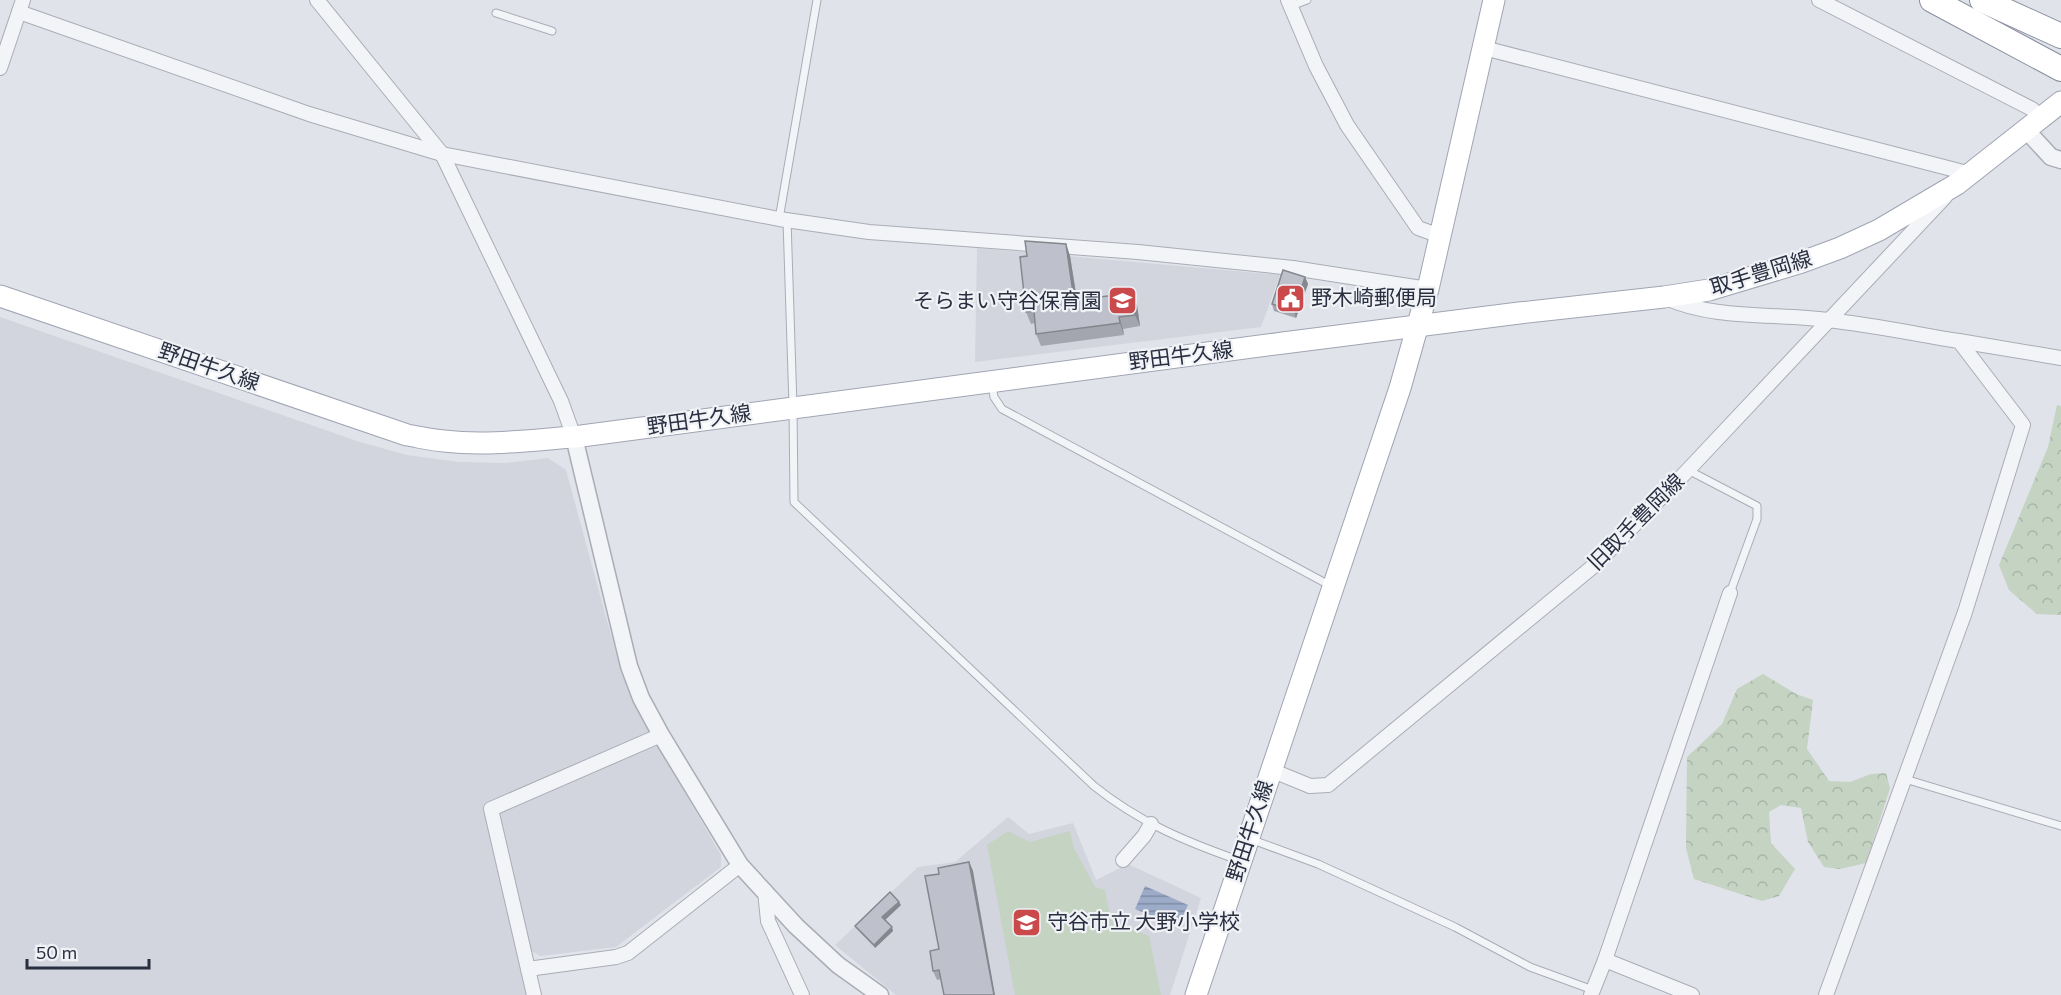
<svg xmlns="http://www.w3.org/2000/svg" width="2061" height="995" font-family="Commissioner,'Noto Sans JP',sans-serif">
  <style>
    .built { fill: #d2d5de }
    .forest { fill: url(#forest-crowns) }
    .pitch { fill: #c4d3c2 }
    .water { fill: url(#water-rules) }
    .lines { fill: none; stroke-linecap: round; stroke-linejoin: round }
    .service-casing { stroke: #a9adb6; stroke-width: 9 }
    .minor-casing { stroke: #a9adb6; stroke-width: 16 }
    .tertiary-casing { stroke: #a9adb6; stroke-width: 19 }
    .primary-casing { stroke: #a0a5b4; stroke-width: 23 }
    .motorway-casing { stroke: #888e9f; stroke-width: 26 }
    .service { stroke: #f3f4f7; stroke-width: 7 }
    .minor { stroke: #f3f4f7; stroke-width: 14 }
    .tertiary { stroke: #f3f4f7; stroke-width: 16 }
    .primary { stroke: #fff; stroke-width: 21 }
    .motorway { stroke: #fff; stroke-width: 24 }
    .wall { fill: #a3a6af }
    .shaded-wall { fill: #85878e }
    .building { fill: #bec1cb; stroke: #85878e; stroke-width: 1.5 }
    .labels { text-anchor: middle; stroke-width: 4.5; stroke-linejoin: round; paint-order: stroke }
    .street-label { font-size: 21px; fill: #292f40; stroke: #f0f2f6 }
    .poi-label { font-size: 21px; fill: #292f40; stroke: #f0f2f6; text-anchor: start }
  </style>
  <defs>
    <pattern id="forest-crowns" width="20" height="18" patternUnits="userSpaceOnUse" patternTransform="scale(1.5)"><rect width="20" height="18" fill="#c4d3c2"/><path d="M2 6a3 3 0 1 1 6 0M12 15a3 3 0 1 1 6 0" fill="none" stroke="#a8b5a8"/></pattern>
    <pattern id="water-rules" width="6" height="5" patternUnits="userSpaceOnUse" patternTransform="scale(1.5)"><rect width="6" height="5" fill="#9cacc8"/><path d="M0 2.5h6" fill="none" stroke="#7f8ca4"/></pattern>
  </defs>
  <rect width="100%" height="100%" fill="#e0e3e9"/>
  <g class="built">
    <polygon points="977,248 1280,275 1261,327 975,362"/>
    <polygon points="0,317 360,442 407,455 459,462 505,463 548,458 566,470 621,672 655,741 721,855 721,867 616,947 540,956 532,951 540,995 0,995"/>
    <polygon points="1008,817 1029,834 1073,823 1096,880 1128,864 1201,898 1170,995 896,995 835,945 918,867 955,862"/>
  </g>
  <g class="forest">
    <polygon points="2057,405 2061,406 2061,615 2037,614 2009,590 1999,565 2048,447"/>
    <polygon points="1763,674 1796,694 1813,700 1807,749 1829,781 1850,782 1871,774 1886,773 1890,788 1866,863 1840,869 1824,867 1808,842 1801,808 1781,805 1769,812 1771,843 1795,869 1779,896 1762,901 1694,879 1686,848 1687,757 1722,724 1737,689"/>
  </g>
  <polygon class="pitch" points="1008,831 1030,842 1070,831 1074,848 1095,887 1105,890 1111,920 1149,936 1161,995 1015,995 987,845"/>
  <polygon class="water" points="1145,886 1188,905 1178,927 1135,909"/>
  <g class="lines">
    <defs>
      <g id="service">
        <polyline points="1291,6 1307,0"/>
        <polyline points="496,13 552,31"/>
        <polyline points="779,219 817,0"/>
        <path d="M 787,220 L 793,406 L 794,502 L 1094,786 C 1139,822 1184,841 1238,860"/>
        <polyline points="992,385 994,397 1002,409 1331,586"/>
        <polyline points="1688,470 1757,506 1757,519 1730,593"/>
        <polyline points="1905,779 2061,826"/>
        <polyline points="1250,839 1318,864 1455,927 1530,967 1593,990"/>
      </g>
      <g id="minor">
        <polyline points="317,0 442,154 561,401 574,437"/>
        <polyline points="1288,0 1316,66 1347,125 1418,228 1440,236"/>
        <polyline points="1819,0 2032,109 2042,118"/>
        <polyline points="19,12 309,114 442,154 779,219 869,232 1138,252 1293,268 1428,289"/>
        <polyline points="1484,48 1971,174"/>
        <polyline points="0,68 23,0"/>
        <path d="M 1666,298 C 1715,320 1775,313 1828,320 C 1872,325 1916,334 1959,341 L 2023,425 L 1965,612 L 1826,995"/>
        <polyline points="1959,341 2061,358"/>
        <polyline points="1271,770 1310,786 1328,785 1596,564 1688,470 1945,197"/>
        <polyline points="1123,860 1144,836 1151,824"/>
        <polyline points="765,891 768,921 802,995"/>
        <polyline points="1605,960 1730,593"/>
        <polyline points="528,969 616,957 628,953 740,865"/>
        <polyline points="534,995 491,809 661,735"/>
        <polyline points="1591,995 1605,960 1692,995"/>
      </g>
      <g id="tertiary">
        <polyline points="2027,131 2051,157 2061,160"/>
        <polyline points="574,437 629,666 641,698 661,735 740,865 796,926 838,965 880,995"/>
      </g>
      <g id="primary">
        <path d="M 0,296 L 407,435 C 419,437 431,440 444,441 C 487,446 531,440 574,437 L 1283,343 L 1519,313 L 1664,297 L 1709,290 L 1802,262 L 1840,248 L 1879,230 L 1957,184 L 2061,102"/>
        <polyline points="1196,995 1400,388 1428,289 1494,0"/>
      </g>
      <g id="motorway">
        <polyline points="1932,0 2061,69"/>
        <polyline points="1982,0 2061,36"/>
      </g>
    </defs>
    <use href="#service" class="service-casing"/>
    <use href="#minor" class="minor-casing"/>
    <use href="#tertiary" class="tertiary-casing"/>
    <use href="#primary" class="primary-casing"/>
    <use href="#motorway" class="motorway-casing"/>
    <use href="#service" class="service"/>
    <use href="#minor" class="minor"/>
    <use href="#tertiary" class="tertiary"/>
    <use href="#primary" class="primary"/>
    <use href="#motorway" class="motorway"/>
  </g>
  <g class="wall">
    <polygon points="1066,244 1070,256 1077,300 1137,305 1140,326 1123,329 1124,335 1041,346 1036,334 1035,323 1031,324 1026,312 1027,256"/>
    <polygon points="1305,277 1308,284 1296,318 1274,311 1272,304"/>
    <polygon points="969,862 973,871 941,979 937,980 933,971 939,949 939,874"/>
    <polygon points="901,905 885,920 893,931 875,948 857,929 855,926"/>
  </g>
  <g class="shaded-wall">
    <polygon points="1066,244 1070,256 1079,312 1074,300"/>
    <polygon points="1305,277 1308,284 1296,318 1294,311"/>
    <polygon points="1133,293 1137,305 1140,326 1135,315"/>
    <polygon points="1119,317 1123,329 1124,335 1120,323"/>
    <polygon points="969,862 973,871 995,995 994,995"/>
    <polygon points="899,902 901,905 884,921 882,917"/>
    <polygon points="892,927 893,931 875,948 874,945"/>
  </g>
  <g class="building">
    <polygon points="1025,241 1066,244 1074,300 1133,293 1135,315 1119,317 1120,323 1036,334 1034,311 1026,312 1020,257 1027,256"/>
    <polygon points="1283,270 1305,277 1294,311 1272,304"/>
    <polygon points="969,862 994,995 944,995 939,970 933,971 930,951 939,949 925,876 939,874 938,868"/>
    <polygon points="890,892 899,902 882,917 892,927 874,945 855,926"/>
  </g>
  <defs>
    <symbol id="civic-square" viewBox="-11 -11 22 22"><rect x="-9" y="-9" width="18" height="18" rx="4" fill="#ca494b" stroke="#f0f2f6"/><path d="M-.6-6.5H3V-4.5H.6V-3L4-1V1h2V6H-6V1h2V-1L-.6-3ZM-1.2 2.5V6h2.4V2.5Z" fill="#fff"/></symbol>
    <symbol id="school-square" viewBox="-11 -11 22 22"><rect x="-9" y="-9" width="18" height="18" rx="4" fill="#ca494b" stroke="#f0f2f6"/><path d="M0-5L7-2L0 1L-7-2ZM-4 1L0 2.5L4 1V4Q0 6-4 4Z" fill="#fff"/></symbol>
  </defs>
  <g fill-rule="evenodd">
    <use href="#civic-square" x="1274" y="282" width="33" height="33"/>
    <use href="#school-square" x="1106" y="284" width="33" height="33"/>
    <use href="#school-square" x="1010" y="906" width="33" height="33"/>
  </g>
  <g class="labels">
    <g class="street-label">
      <text transform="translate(1761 273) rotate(-17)" y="7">取手豊岡線</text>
      <text transform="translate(1181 356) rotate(-7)" y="7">野田牛久線</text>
      <text transform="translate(209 367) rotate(19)" y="7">野田牛久線</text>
      <text transform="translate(699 420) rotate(-8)" y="7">野田牛久線</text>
      <text transform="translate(1636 522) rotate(-45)" y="7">旧取手豊岡線</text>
      <text transform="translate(1250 831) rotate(-72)" y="7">野田牛久線</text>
    </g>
    <g class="poi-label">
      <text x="1311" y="305">野木崎郵便局</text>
      <text x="1102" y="308" text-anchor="end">そらまい守谷保育園</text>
      <text x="1047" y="929">守谷市立 大野小学校</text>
    </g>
  </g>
  <path d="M27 959v9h122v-9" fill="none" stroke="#292f40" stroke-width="3"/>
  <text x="36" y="959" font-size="18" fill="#292f40" stroke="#f0f2f6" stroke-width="4.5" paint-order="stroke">50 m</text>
</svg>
